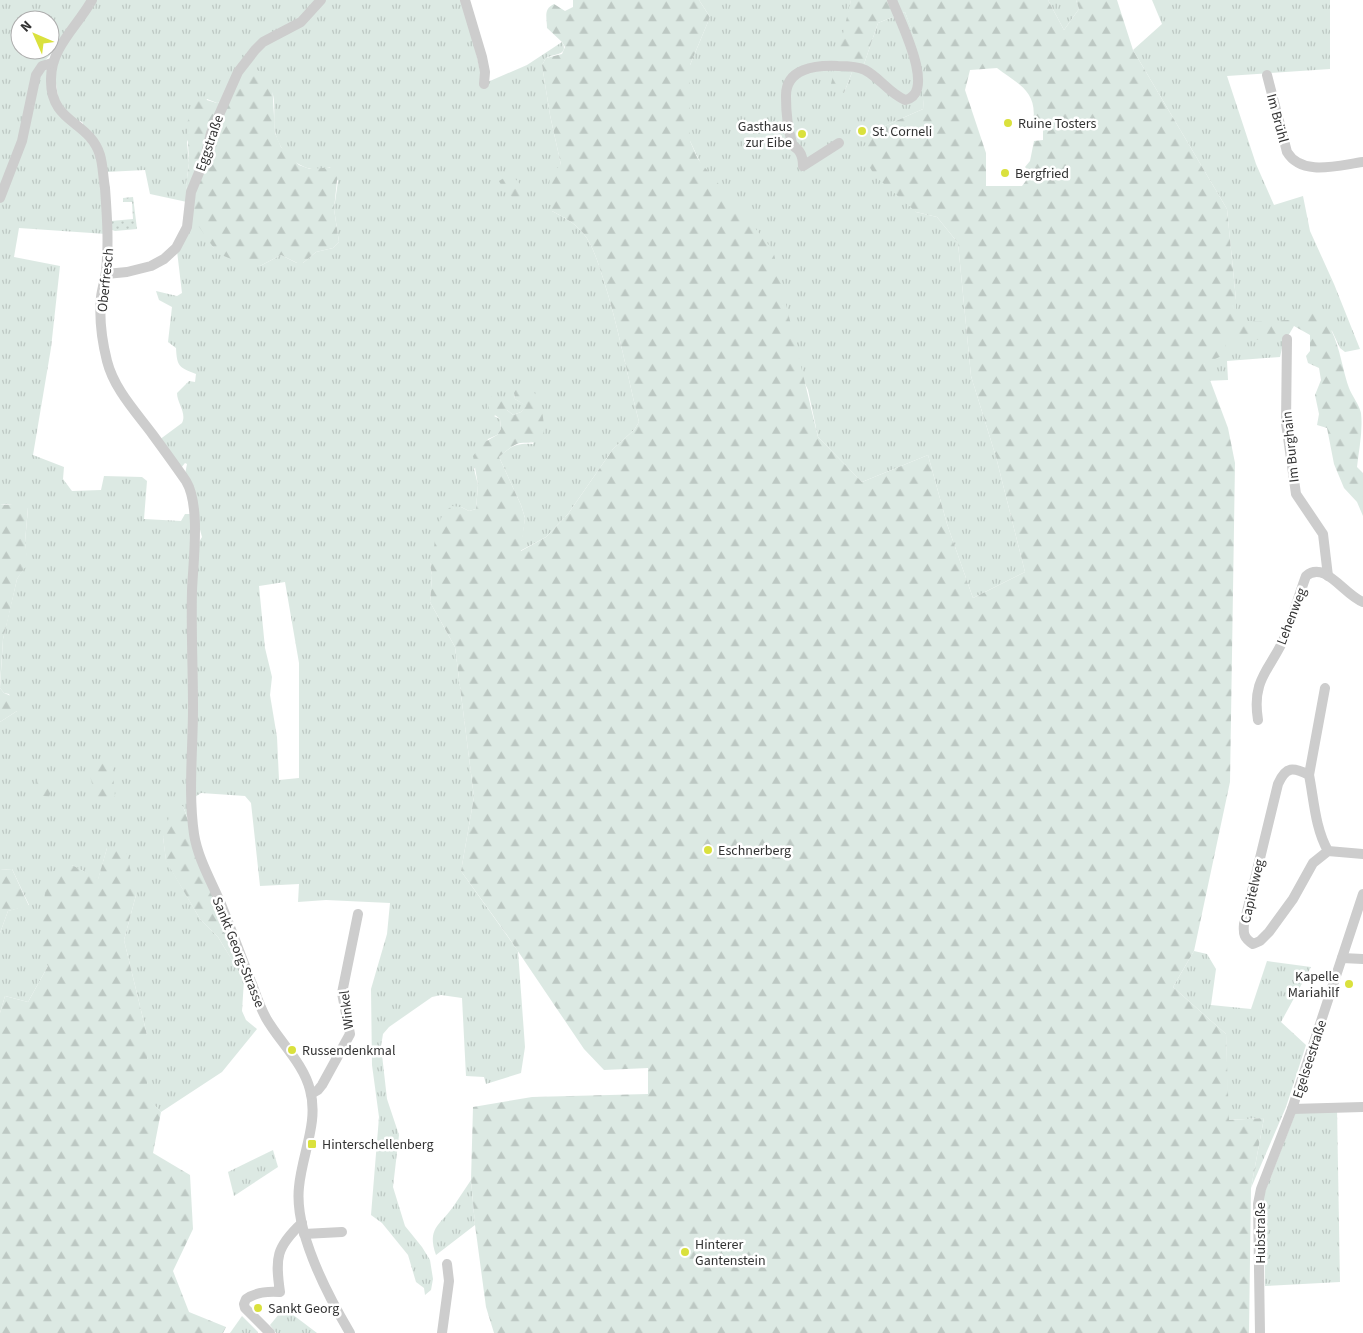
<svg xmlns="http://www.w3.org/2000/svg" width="1363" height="1333" font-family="'Source Sans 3',sans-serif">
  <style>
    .grass { fill: url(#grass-tufts); fill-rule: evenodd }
    .forest { fill: url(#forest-firs); fill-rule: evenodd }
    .garden { fill: url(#garden-dots) }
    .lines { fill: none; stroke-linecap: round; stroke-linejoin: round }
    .minor { stroke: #cdcdcd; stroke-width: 10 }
    .poi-dot { fill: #dae13d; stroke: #fff; stroke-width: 2 }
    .labels { text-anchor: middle; stroke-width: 5; stroke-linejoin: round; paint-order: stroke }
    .street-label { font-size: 14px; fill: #333; stroke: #fff }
    .poi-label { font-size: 14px; fill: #333; stroke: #fff; text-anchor: start }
  </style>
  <defs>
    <pattern id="grass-tufts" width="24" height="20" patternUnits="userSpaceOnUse" patternTransform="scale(1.25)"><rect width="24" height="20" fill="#dce9e3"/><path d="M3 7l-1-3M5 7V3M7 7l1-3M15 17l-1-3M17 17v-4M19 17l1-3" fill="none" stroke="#bdc8c3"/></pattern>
    <pattern id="forest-firs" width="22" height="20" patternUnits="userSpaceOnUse" patternTransform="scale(1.25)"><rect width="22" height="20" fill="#dce9e3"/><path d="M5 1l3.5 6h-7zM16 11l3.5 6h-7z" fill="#bdc8c3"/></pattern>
    <pattern id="garden-dots" width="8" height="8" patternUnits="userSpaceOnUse" patternTransform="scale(1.25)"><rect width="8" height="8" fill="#dce9e3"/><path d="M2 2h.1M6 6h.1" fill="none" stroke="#bdc8c3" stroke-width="1.8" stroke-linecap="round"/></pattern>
  </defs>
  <rect width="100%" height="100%" fill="#fff"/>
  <g class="grass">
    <path d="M 0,0 L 89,0 L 50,55 L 37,69 L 20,140 L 0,193 ZM 20,20 L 50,20 L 50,50 L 20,50 Z"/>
    <polygon points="94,0 318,0 300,19 269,37 223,102 217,103 207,99 187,142 189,163 186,186 189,195 187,202 150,194 145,170 106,172 83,125 83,123 80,121 78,122 59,104 54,69 69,37"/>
    <path d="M 323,0 L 463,0 L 466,7 L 483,84 L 527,65 L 562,42 C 569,56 555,53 546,58 L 542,65 L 550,115 L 561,165 L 552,211 C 563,217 574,222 583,233 C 593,245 598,263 603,278 C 618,325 627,374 639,422 L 634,430 L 613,449 L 568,514 L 546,537 L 520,551 L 525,518 L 521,505 L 499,457 C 511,446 517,443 533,444 L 542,414 L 514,393 L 515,399 L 527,406 L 521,412 L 513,415 L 507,410 L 494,416 L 500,419 L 501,429 L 497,435 L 488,439 L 474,469 L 478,485 L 476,509 L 469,511 L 461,507 L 430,565 L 432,575 L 430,602 L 455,647 L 474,797 L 461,871 L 518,951 L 525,1047 L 521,1073 L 486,1084 L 484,1077 L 466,1076 L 462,998 L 441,995 L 432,997 L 389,1027 L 383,1034 L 381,1046 L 387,1099 L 399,1135 L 393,1187 L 405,1226 L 422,1247 L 430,1260 L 433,1279 L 431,1290 L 425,1295 L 424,1288 L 416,1282 L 408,1255 L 382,1223 L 371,1215 L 379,1117 L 372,1065 L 371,989 L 387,934 L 390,903 L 326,900 L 298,902 L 299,884 L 260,886 L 251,803 L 245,796 L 201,793 L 195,797 L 193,594 L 199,542 L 202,537 L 185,474 L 187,464 L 185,463 L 181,468 L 159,440 L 182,423 C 187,413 177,403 177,393 L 189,381 L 195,382 L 196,374 C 179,367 177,367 176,348 L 168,342 L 172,307 L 159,300 L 156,291 L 177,296 L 182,293 L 177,251 L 191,203 L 213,247 L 260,266 L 281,255 L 297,263 L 303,263 L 316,252 L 333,248 L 339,242 L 334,209 L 338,181 L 330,167 C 306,177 279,155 275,131 C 273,121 276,100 272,92 C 267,81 256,70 245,64 L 256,51 ZM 285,582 L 299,663 L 299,778 L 279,780 L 277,737 L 270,695 L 272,677 L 265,648 L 259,586 Z"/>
    <polygon points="699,0 851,0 848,16 844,93 854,67 863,67 878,23 905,12 927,69 923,109 880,128 916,212 937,217 958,243 971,376 996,457 1025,572 973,598 947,524 928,455 862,482 818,437 808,390 690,141 690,65 710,17"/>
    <polygon points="1048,0 1076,0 1079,9 1064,30"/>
    <polygon points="1152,0 1330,0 1330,69 1227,76 1256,164 1274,205 1303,196 1310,231 1334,284 1360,349 1345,352 1340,348 1332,331 1303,320 1288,322 1280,357 1227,361 1228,380 1205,381 1204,364 1226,337 1236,320 1236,300 1227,209 1133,50 1162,24"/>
    <polygon points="47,69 49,91 97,154 106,234 19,228 14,257 60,266 51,348 33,455 64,467 63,479 72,491 101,490 104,476 142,477 147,481 144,519 181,521 185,514 192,514 191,708 187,817 183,806 163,837 166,860 200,919 218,937 244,980 242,1011 246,1020 257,1029 222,1072 161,1112 147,1098 147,1035 124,940 136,895 107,848 98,880 72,865 48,966 28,1002 5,996 0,1013 0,933 8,911 29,905 12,869 0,870 0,722 17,711 9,694 4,693 0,688 3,639 17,579 27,563 25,542 28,508 7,504 0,505 0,203 18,160 37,75"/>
    <polygon points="1194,951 1207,954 1216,969 1211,1005 1251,1009 1267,961 1311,967 1281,1022 1306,1045 1286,1107 1251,1188 1264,1118 1228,1120 1226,1034 1173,987"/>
    <polygon points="1337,1108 1340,1282 1265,1286 1264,1194 1297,1109"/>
    <polygon points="273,1150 278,1167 234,1196 228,1172"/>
    <path d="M 471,1180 L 475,1225 L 436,1255 C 427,1228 439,1226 453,1207 C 459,1198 465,1189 471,1180 Z"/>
    <polygon points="284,1308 317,1333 276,1333 270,1325"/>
    <polygon points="242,1316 258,1332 258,1333 230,1333"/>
  </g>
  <g class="forest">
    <path d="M 573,0 L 699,0 L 710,17 L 690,65 L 690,141 L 698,159 L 773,250 L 818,437 L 862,482 L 928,455 L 947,524 L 973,598 L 1025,572 L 996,457 L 971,376 L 958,243 L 937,217 L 916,212 L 875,176 L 860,151 L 880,128 L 923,109 L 926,69 L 905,12 L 878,23 L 863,67 L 854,67 L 844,93 L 831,84 L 851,0 L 1048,0 L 1064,30 L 1079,9 L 1076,0 L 1117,0 L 1133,50 L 1227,209 L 1236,300 L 1236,319 C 1258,325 1280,318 1303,320 L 1312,311 L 1317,311 C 1339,331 1340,362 1349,388 C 1352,396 1359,404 1361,413 C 1363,431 1359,449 1357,467 L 1363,473 L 1363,516 L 1357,502 L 1344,488 L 1334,464 L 1327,428 L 1317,425 L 1319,414 L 1315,395 L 1321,380 L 1319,368 L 1308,363 L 1306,356 L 1310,351 L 1310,335 L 1294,326 L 1288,336 L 1254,340 L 1226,337 L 1226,354 L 1204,364 L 1228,428 L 1235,463 L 1230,782 L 1194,951 L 1173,987 L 1226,1034 L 1229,1120 L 1264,1118 L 1251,1188 L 1249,1333 L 494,1333 L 486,1307 L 475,1225 L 471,1180 L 473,1107 L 532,1097 L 648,1094 L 648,1068 L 604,1070 L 584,1049 L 507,935 L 461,871 L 474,797 L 455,647 L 430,602 L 432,575 L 430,565 L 433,557 L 436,529 L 444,512 L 452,506 L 461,507 L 469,511 L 476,509 L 478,485 L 473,456 L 483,443 L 497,435 L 501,429 L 500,419 L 489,410 L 489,402 L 492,396 L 497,396 L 504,400 L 507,410 L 513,415 L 521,412 L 526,406 L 515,399 L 514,393 L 517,388 C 517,388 524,387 525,387 C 540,389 544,417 544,429 C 544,433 542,437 541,440 C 532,444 528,442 520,443 C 512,445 505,452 499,457 L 521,505 L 525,518 L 521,551 L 546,537 L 568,514 L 613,449 L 634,430 L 639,422 C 627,374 618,325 603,278 C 598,263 593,245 583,233 C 574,222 563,217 552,211 L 549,190 L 550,174 L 561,165 L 550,115 L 542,65 L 546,58 L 562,54 L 565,47 L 562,42 L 547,28 C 547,18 543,9 554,4 L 565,11 L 573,7 ZM 997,68 C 1019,85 1038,91 1033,123 L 1043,126 L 1043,140 L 1034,141 L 1030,161 L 1025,167 L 1031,174 L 1022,186 L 986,186 L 986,153 L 965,90 L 970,70 Z"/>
    <polygon points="245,64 267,75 272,82 275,133 281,147 299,165 310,169 334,167 338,171 334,209 339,242 333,248 316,252 303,263 297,263 281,255 260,266 243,264 224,256 213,247 197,224 186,186 189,163 187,123 195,103 200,98 217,103 228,102"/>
    <path d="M 512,177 C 521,182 523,188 521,198 L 515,200 L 502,187 L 499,181 L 504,178 Z"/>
    <polygon points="21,504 28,507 25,542 28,563 17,579 8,619 3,639 0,684 0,505"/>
    <polygon points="0,688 4,693 16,698 19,705 17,711 0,722"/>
    <polygon points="103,761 112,765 115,796 106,802 99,803 94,792 89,771"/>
    <polygon points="37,777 54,782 49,797 37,795"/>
    <polygon points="183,806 244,980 218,937 200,919 166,861 163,837 170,814"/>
    <polygon points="107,848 126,850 136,895 124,940 147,1035 147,1097 161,1112 153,1153 190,1175 193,1229 173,1271 189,1312 226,1327 223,1333 0,1333 0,1013 5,996 28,1002 48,966 41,955 46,874 72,865 98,879"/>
    <polygon points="12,869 29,906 8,911 0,933 0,870"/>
  </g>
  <polygon class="garden" points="133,197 137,229 115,231 112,230 111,221 133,219 132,202 123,202 123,198"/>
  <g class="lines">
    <g class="minor">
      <path d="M 92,0 C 77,27 51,47 51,79 C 50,124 89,120 100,155 C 103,165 103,177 105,188 C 107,216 109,243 106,271 C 105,280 102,289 101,297 C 99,318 102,341 107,361 C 114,389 136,412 153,435 C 164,450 175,465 186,481 C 201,506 193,562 192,591 C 191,630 193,669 193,708 C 193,750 188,792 194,834 C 198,860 213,884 223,909 C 233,934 242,959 252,984 C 256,995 260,1007 266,1018 C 279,1041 304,1064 310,1090 C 319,1122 302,1154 299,1187 C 294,1232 327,1294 350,1333"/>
      <polyline points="465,0 482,57 485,72 484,84"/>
      <path d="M 1267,75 L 1287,152 C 1302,177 1339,165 1363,162"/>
      <path d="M 839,143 L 803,166 C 803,161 802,155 799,151 C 797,148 793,147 792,143 C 788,129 786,111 786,97 C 785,68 816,65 838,66 C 847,66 857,66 865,70 C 880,78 889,93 905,100 C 938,94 899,19 892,0"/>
      <polyline points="0,198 22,141 36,75 42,66 52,63"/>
      <polyline points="106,274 127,272 151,266 164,259 176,248 187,227 191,192 205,158 211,133 238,72 255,50 263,42 301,22 321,0"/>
      <polyline points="1287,339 1286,423 1296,494 1323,534 1328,576"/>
      <path d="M 1258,720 C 1251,677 1272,669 1286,634 C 1293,615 1299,595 1306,576 C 1325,560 1344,595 1363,602"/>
      <polyline points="1309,775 1325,688"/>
      <path d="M 1328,851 C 1315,828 1314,800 1309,775 C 1293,767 1286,766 1278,784 L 1244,924 C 1243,934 1244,938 1253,944 L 1260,941 L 1269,932 L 1293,899 L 1313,863 L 1328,851 L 1363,854"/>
      <polyline points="1342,958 1363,959"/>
      <polyline points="311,1094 318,1090 322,1085 350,1034 342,993 358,914"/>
      <polyline points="1292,1109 1363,1107"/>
      <polyline points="304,1234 342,1232"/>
      <path d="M 270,1333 L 245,1308 L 244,1304 L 246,1299 C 256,1292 267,1291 280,1292 C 275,1258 276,1247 302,1223"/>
      <polyline points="442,1333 449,1281 447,1264"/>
      <polyline points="1260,1333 1258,1204 1261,1189 1292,1109 1363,894"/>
    </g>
  </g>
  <g class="poi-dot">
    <circle cx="1008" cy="123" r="5"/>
    <circle cx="862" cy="131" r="5"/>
    <circle cx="802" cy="134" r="5"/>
    <circle cx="1005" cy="173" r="5"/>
    <circle cx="708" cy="850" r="5"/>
    <circle cx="1349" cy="984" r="5"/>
    <circle cx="292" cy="1050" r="5"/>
    <rect x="307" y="1139" width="10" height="10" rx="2.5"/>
    <circle cx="685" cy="1252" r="5"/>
    <circle cx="258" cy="1308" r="5"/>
  </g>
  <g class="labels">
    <g class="street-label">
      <text transform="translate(1278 118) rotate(75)" y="5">Im Brühl</text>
      <text transform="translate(209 143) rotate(-71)" y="5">Eggstraße</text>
      <text transform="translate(105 280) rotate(-84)" y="5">Oberfresch</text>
      <text transform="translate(1290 447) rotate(-96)" y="5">Im Burghain</text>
      <text transform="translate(1291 616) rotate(-69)" y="5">Lehenweg</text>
      <text transform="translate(1252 891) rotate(-77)" y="5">Capitelweg</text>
      <text transform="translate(239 952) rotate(68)" y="5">Sankt Georg-Strasse</text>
      <text transform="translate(346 1010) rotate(-97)" y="5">Winkel</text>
      <text transform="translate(1309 1059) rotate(-72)" y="5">Egelseestraße</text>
      <text transform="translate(1260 1233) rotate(-90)" y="5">Hubstraße</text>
    </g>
    <g class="poi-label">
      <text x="1018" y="128">Ruine Tosters</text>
      <text x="792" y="131" text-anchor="end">Gasthaus<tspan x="792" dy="16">zur Eibe</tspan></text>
      <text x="872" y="136">St. Corneli</text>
      <text x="1015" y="178">Bergfried</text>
      <text x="718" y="855">Eschnerberg</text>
      <text x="1339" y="981" text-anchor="end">Kapelle<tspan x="1339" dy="16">Mariahilf</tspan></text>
      <text x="302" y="1055">Russendenkmal</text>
      <text x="322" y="1149">Hinterschellenberg</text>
      <text x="695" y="1249">Hinterer<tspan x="695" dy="16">Gantenstein</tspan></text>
      <text x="268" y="1313">Sankt Georg</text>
    </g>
  </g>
  <g transform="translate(35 35) rotate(315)"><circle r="24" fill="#ffffff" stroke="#adadad"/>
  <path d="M0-4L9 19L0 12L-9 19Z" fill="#dae13d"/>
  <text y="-8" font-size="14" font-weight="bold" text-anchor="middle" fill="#333333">N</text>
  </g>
</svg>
